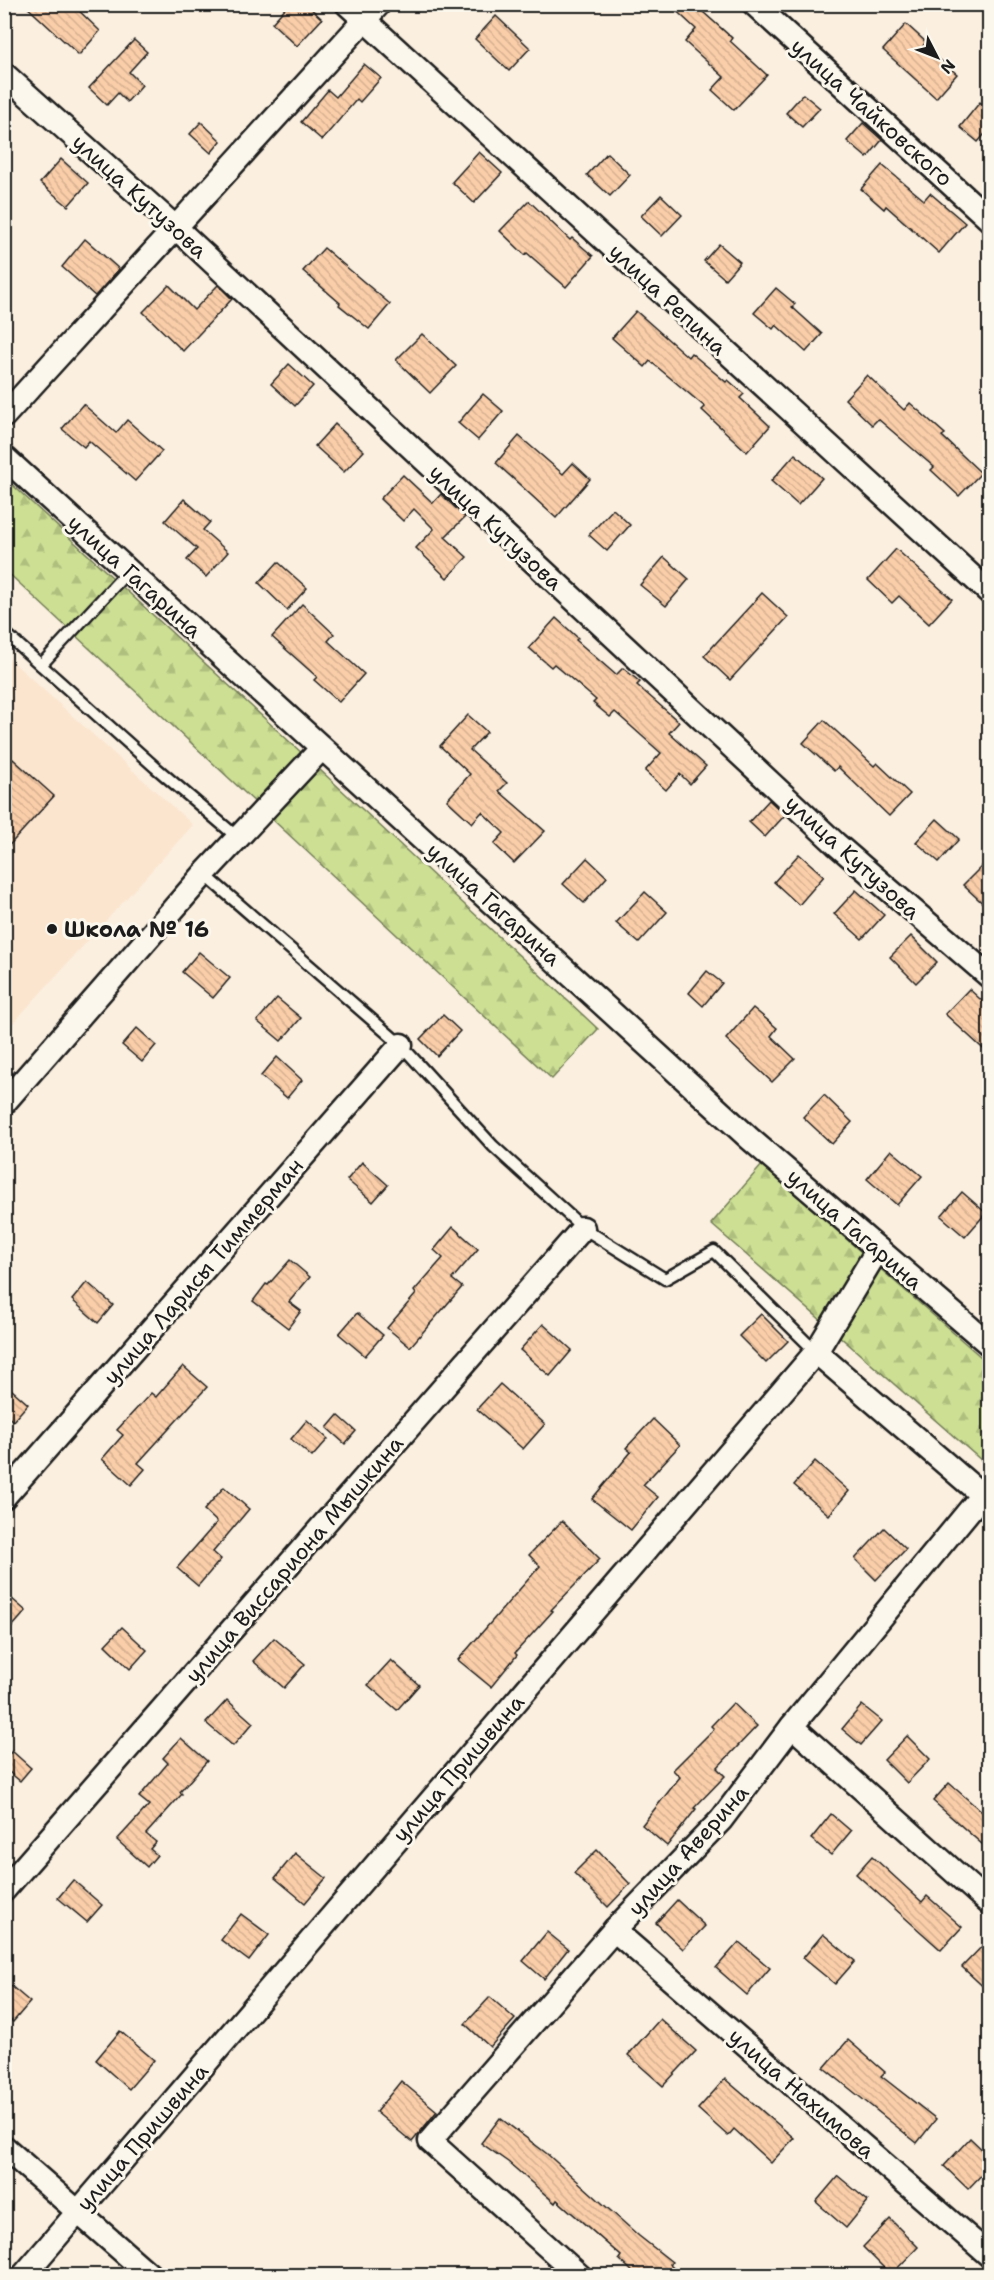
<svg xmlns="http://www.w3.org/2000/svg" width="994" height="2280" font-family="'Shantell Sans',sans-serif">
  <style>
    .built { fill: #fbe5cf }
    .forest { fill: url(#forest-firs); stroke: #747e58; stroke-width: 1.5 }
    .building { fill: url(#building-back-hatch); stroke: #1c1c1c; stroke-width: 1.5 }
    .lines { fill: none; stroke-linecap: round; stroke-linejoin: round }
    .service-casing { stroke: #1c1c1c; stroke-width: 15 }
    .minor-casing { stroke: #1c1c1c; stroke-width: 27 }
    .service { stroke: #fbf7ec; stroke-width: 10 }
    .minor { stroke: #fbf7ec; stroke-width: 22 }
    .poi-dot { fill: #1c1c1c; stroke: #fbf7ec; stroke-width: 2 }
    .labels { text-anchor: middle; stroke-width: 6; stroke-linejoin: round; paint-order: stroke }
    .street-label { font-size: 22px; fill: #1c1c1c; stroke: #fbf7ec }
    .poi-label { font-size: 22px; font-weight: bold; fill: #1c1c1c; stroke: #fbf7ec; text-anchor: start }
  </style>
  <defs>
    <pattern id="forest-firs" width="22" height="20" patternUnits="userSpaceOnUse" patternTransform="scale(1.5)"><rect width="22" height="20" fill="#ccdf93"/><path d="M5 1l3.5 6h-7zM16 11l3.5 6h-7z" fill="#afbf7e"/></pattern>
    <pattern id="building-back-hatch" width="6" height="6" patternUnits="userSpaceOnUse" patternTransform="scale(1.5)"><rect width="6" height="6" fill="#facea9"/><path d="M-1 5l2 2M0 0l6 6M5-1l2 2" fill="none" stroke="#d6b091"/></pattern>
  </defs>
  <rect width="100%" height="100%" fill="#fbefdf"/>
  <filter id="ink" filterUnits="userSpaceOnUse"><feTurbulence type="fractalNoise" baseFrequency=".0167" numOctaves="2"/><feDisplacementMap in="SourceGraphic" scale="12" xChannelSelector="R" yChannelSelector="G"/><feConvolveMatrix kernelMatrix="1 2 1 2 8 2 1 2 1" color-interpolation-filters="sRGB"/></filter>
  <g filter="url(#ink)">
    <polygon class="built" points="4,654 193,825 5,1032 4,1032"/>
    <g class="forest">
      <polygon points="4,477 304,755 259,806 5,570"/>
      <polygon points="318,768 598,1029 552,1079 272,819"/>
      <polygon points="762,1165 989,1364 989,1467 711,1224"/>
    </g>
    <g class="building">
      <polygon points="24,4 72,4 100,31 79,55"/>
      <polygon points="289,4 306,4 322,19 297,46 272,23"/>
      <polygon points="669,4 694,4 732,38 730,41 767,75 734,110 712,90 724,77 685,42 696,29"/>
      <polygon points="496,16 530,48 509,71 475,39"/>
      <polygon points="906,24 926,42 923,46 957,74 936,98 883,50"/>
      <polygon points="134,40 147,52 129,72 142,85 127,102 118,93 107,105 89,88"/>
      <polygon points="364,64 381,78 360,102 357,99 322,140 301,122 328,90 336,97"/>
      <polygon points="803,94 820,108 802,127 786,113"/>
      <polygon points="980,102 990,110 990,128 978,142 960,127"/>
      <polygon points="201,122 221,141 211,153 190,134"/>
      <polygon points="863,123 882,140 867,158 847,141"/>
      <polygon points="479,152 502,173 474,203 452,182"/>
      <polygon points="607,153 630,175 610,196 587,175"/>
      <polygon points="61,159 88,183 68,206 40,183"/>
      <polygon points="882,165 924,200 930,193 965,223 939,253 886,206 884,209 861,189"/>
      <polygon points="661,195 682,215 662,236 641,216"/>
      <polygon points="529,201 570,240 572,238 593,256 566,287 527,253 525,255 500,231"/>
      <polygon points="85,239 119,269 95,296 62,267"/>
      <polygon points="719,244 740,262 725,279 704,261"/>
      <polygon points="324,248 390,304 369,329 339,305 340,303 303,271"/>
      <polygon points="169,285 194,310 218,285 232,299 183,351 143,312"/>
      <polygon points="776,288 795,304 792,307 822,334 806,352 776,325 773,329 754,313"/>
      <polygon points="636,311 688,357 691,353 726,382 728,380 744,394 740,398 770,426 747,452 702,410 705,407 650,361 645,367 612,338"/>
      <polygon points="422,334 456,366 430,393 396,360"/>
      <polygon points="289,364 313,386 295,406 271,384"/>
      <polygon points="867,375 904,410 910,403 945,434 942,436 981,473 959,496 931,470 934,467 878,419 872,425 845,399"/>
      <polygon points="483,394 503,411 478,440 458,423"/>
      <polygon points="83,404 116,433 127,420 162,451 135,481 89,441 84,447 62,429"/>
      <polygon points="335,424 364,451 344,472 315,446"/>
      <polygon points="519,436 563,474 573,463 590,479 556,518 496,463"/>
      <polygon points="795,454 822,478 798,505 771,481"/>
      <polygon points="403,475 433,503 441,494 465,517 445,537 467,557 447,578 416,548 434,529 414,509 403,521 380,499"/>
      <polygon points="184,499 210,522 203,530 228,552 206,577 187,560 197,549 165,521"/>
      <polygon points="613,509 630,525 607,551 589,535"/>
      <polygon points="896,549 952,599 929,624 899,596 892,603 868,580"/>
      <polygon points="664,557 689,579 666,606 640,585"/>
      <polygon points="278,562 307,588 287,610 259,583"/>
      <polygon points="762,593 788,617 730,680 704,656"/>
      <polygon points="302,604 334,634 328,641 364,674 339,702 314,680 317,677 272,637"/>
      <polygon points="556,618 578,638 576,640 616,675 623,668 640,682 637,685 679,722 669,733 706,766 690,784 680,774 666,790 645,771 661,753 615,712 610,717 593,703 596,700 554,664 551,667 529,648"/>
      <polygon points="468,715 487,732 470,750 507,783 499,791 545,831 514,863 494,844 504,833 482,812 472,823 447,800 470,774 440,746"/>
      <polygon points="824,720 874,766 877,763 910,794 889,816 838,767 834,771 803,743"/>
      <polygon points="13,759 54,796 4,851 4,768"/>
      <polygon points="769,800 785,815 765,837 749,822"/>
      <polygon points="937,819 959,839 939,862 916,842"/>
      <polygon points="799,854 824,876 799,905 774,882"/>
      <polygon points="587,858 607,877 584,903 563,884"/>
      <polygon points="990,858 990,910 963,885"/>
      <polygon points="856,890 884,915 862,939 834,914"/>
      <polygon points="645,892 667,912 639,943 616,923"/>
      <polygon points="911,936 937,962 916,983 890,957"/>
      <polygon points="199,952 230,978 213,998 182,972"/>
      <polygon points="707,971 722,983 703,1006 689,993"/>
      <polygon points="969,989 990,1008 990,1055 945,1014"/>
      <polygon points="277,998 301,1018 281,1041 257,1021"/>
      <polygon points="753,1008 777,1028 771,1036 795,1059 772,1082 726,1039"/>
      <polygon points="443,1015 460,1031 437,1056 420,1039"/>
      <polygon points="137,1028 156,1045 142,1062 122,1045"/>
      <polygon points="277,1057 302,1080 287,1098 261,1076"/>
      <polygon points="824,1095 852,1122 832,1144 803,1117"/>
      <polygon points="891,1150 922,1176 897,1205 867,1179"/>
      <polygon points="362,1162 388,1185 373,1202 347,1180"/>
      <polygon points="962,1192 986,1213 965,1237 941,1216"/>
      <polygon points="453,1227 478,1249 452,1279 462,1287 410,1347 387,1328 416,1294 414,1291 443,1258 434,1250"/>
      <polygon points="290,1260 310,1277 289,1302 301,1311 288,1328 253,1301 266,1284 268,1285"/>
      <polygon points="87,1282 113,1305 98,1323 72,1300"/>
      <polygon points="357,1313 383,1335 365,1356 339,1334"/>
      <polygon points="761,1314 788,1341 766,1363 739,1336"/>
      <polygon points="543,1324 572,1350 550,1376 520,1350"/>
      <polygon points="183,1366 207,1387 138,1463 145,1469 131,1485 102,1459 123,1435 117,1430 151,1393 156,1397"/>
      <polygon points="4,1383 28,1404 13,1421 4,1413"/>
      <polygon points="500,1384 545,1424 523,1449 477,1409"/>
      <polygon points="338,1415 356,1431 345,1444 327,1428"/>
      <polygon points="653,1419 680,1445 643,1485 658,1497 631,1530 592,1499 631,1452 626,1448"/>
      <polygon points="307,1420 328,1439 312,1457 291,1439"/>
      <polygon points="815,1461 849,1491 829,1515 794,1485"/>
      <polygon points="224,1487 249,1509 213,1552 221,1559 198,1586 177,1568 217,1522 204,1510"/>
      <polygon points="562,1521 600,1559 551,1610 553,1611 515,1653 517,1655 491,1687 458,1660 540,1566 529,1555"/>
      <polygon points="884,1528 906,1549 876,1580 855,1559"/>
      <polygon points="4,1592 26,1611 4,1636"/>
      <polygon points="122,1627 147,1650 130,1669 105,1645"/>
      <polygon points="274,1638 305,1664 284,1688 253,1661"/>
      <polygon points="391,1660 419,1685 397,1710 368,1685"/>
      <polygon points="227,1700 253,1723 233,1746 206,1723"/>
      <polygon points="733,1703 757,1726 717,1768 725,1776 694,1808 696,1809 667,1846 642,1825 680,1777 673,1770 714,1729 711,1726"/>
      <polygon points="862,1705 882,1721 861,1745 842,1729"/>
      <polygon points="907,1736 930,1759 907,1783 884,1760"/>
      <polygon points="181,1738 207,1761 180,1792 182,1794 146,1834 156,1842 150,1849 157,1855 147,1867 117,1840 149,1805 139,1797 168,1763 163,1758"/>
      <polygon points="12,1751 31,1768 20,1781 4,1768 4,1760"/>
      <polygon points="949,1783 990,1819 990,1851 933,1801"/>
      <polygon points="831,1814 851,1831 831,1855 811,1839"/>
      <polygon points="597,1850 630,1884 608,1907 574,1873"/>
      <polygon points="295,1853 326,1878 305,1903 275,1878"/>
      <polygon points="872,1856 922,1902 927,1896 962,1927 941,1950 856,1874"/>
      <polygon points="73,1880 102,1905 87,1922 58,1898"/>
      <polygon points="677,1900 705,1926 683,1949 656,1923"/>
      <polygon points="241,1914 269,1935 249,1961 221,1940"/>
      <polygon points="547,1932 568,1949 544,1979 523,1961"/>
      <polygon points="823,1934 855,1961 835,1984 803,1958"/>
      <polygon points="990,1938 990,1993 962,1967"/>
      <polygon points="739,1942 770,1968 747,1995 716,1968"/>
      <polygon points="4,1980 30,2002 13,2022 4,2015"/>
      <polygon points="490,1997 515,2019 490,2047 465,2024"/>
      <polygon points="660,2019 696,2051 663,2086 628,2055"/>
      <polygon points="120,2031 154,2060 129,2089 96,2060"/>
      <polygon points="848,2040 885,2072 881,2076 936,2119 917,2143 824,2068"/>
      <polygon points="725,2079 794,2138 771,2163 734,2129 728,2136 698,2109"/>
      <polygon points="401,2081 437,2111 412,2142 376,2112"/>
      <polygon points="500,2118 546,2153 639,2236 672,2262 670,2264 683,2276 637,2276 619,2259 621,2256 557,2200 555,2203 508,2162 481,2143"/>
      <polygon points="970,2138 990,2157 990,2166 968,2189 944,2166"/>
      <polygon points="838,2176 868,2201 846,2228 816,2202"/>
      <polygon points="890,2219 918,2247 891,2275 863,2247"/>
    </g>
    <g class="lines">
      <defs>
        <g id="service">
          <polyline points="4,632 155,767 237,837"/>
          <polyline points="41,665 129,570"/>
          <polyline points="204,874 401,1045 493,1146 583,1228 665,1279 714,1251 816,1352"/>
        </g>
        <g id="minor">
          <polyline points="347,4 990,593"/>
          <polyline points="754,4 990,220"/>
          <polyline points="4,74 175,227 836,844 990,977"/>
          <polyline points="4,416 379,4"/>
          <polyline points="4,457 749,1138 990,1345"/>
          <polyline points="4,1103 204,874 322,748"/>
          <polyline points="816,1352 990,1502"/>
          <polyline points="4,1497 401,1045"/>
          <polyline points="792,1726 990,1904"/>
          <polyline points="4,1890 583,1228"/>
          <polyline points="614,1930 990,2256"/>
          <polyline points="4,2147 151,2276"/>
          <polyline points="23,2276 816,1352 878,1249"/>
          <polyline points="580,2276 430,2141 614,1930 721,1820 792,1726 982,1495"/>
        </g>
      </defs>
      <use href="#service" class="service-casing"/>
      <use href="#minor" class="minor-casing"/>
      <use href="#service" class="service"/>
      <use href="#minor" class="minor"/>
    </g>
  </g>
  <circle class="poi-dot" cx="52" cy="929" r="6"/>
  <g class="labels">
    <g class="street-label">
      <text transform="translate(872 112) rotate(42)" y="8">улица Чайковского</text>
      <text transform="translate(140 196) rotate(42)" y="8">улица Кутузова</text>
      <text transform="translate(668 299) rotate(43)" y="8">улица Репина</text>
      <text transform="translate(496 527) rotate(43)" y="8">улица Кутузова</text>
      <text transform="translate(135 576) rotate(42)" y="8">улица Гагарина</text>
      <text transform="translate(853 857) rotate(42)" y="8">улица Кутузова</text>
      <text transform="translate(494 904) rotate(42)" y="8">улица Гагарина</text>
      <text transform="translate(855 1229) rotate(41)" y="8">улица Гагарина</text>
      <text transform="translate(203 1271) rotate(-49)" y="8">улица Ларисы Тиммерман</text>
      <text transform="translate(294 1559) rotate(-49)" y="8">улица Виссариона Мышкина</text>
      <text transform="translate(458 1768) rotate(-49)" y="8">улица Пришвина</text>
      <text transform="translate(688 1850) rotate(-48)" y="8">улица Аверина</text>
      <text transform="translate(802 2093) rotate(41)" y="8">улица Нахимова</text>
      <text transform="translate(142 2137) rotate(-49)" y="8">улица Пришвина</text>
    </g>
    <g class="poi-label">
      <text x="64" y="937">Школа № 16</text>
    </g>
  </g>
  <rect width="994" height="2280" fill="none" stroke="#fbf7ec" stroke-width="24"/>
  <rect x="12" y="12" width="970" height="2256" fill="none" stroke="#1c1c1c" stroke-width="2" filter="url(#ink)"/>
  <g transform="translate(937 57) rotate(132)" stroke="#fbf7ec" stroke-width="4.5" paint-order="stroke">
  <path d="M0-4.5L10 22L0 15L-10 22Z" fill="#1c1c1c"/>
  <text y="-9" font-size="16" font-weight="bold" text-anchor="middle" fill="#1c1c1c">N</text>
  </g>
</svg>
